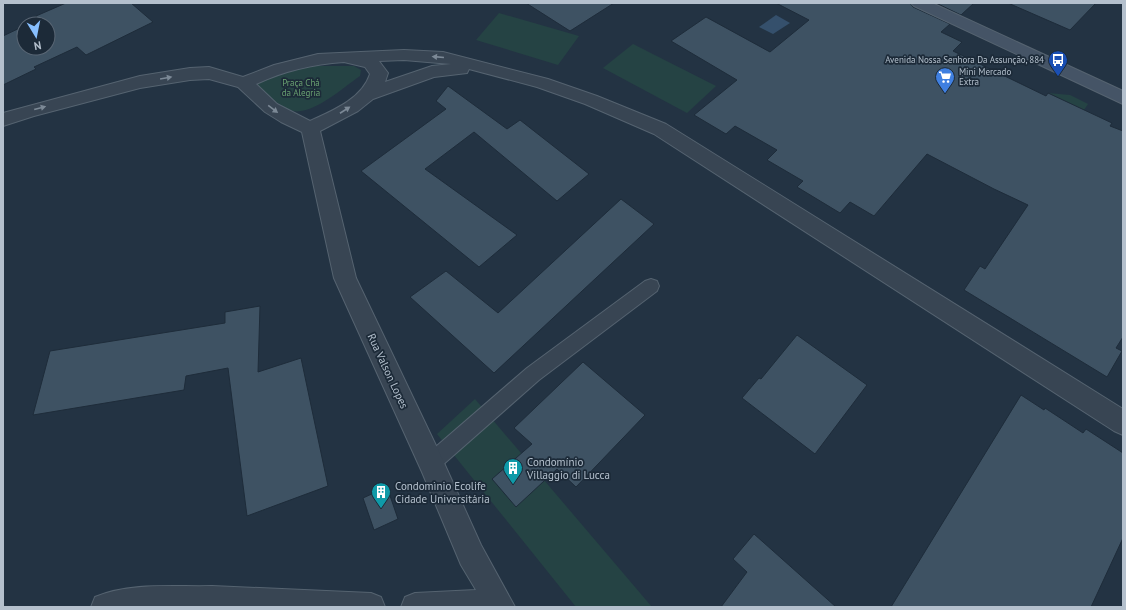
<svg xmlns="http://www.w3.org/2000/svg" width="1126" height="610" font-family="'PT Sans',sans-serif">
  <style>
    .green { fill: #254344 }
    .water { fill: #35506c }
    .building { fill: #3e5263; stroke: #1e2c3a }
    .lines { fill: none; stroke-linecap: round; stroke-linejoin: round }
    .lane-casing { stroke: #556370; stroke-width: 2 }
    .street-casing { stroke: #556370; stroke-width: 2 }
    .secondary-casing { stroke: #556370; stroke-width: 2 }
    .lane { fill: #384553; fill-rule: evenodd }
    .street { fill: #384553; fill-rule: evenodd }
    .secondary { fill: #455466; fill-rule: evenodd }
    .oneway { fill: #7c8996 }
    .labels { text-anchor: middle; stroke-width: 3.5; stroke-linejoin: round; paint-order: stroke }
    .far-poi-label { font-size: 9px; fill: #b4c0cd; stroke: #1c2a38; text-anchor: end }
    .far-park-label { font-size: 9px; fill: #69a071; stroke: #1c2a38 }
    .street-label { font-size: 11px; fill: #b4c0cd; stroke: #1c2a38 }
    .poi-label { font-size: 11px; fill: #b4c0cd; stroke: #1c2a38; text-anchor: start }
  </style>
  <rect width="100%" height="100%" fill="#233343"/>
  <g class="green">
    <polygon points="499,13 579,36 558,65 476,40"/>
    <polygon points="633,44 716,86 687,113 603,68"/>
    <path d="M 300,66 L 354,66 L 361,70 L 360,76 C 344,87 313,115 293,111 C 287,109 281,105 276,102 C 267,95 260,91 254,81 Z"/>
    <polygon points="1048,93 1070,95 1088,104 1084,110"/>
    <polygon points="475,399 652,607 576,607 437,434"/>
  </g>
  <polygon class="water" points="776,15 790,23 773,34 759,27"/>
  <g class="building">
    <polygon points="66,3 131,3 153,22 86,55 77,47 34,67 36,69 3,85 3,36 24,26 24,48 48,48 48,24 29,24 39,20 36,16"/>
    <polygon points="526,3 614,3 570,31"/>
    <polygon points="776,3 910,3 913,7 950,24 941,32 962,42 953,51 1046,96 1048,93 1112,123 1110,126 1123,131 1123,337 1116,348 1122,351 1107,377 964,290 980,266 985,269 1028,205 994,189 927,154 874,216 850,202 840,213 797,187 803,181 767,160 777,150 735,126 726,134 694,115 737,80 671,41 706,17 770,52 809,20"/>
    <polygon points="936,3 974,3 961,15"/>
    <polygon points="1008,3 1096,3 1070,30"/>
    <polygon points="448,86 507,129 520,120 589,174 557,201 474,132 425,169 517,235 479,267 361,171 446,109 436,101"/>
    <polygon points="621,199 654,224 494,373 410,297 446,271 498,313"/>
    <polygon points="260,306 258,372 301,358 328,486 247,516 228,368 186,376 184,390 33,415 50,351 225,323 225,312"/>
    <polygon points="797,335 867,385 815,454 742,398 759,378 761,379"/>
    <polygon points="583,362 645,415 576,487 557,469 516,507 492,479 532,444 514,428"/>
    <polygon points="1021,395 1044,410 1045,408 1083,433 1086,429 1123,453 1123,538 1091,607 891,607"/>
    <polygon points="387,487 398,519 374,530 363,498"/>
    <polygon points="754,534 836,607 721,607 747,572 733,559"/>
  </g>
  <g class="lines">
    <defs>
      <polygon id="lane" points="651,279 657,281 659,286 657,291 539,380 438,469 431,472 424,469 422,463 424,457 527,368 645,281"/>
      <g id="street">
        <path d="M 404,50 L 443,52 L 548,79 L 597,96 L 666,124 L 1123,409 L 1123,435 L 1114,431 L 654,134 L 585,104 L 537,87 L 469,69 L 467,73 L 434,77 L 373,99 L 358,111 L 320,131 L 356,278 L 440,454 L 481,545 L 515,607 L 401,607 L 405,597 L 415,593 L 476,590 L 461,565 L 422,472 L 334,278 L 302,132 L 281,122 L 265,112 L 238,87 L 209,79 L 190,80 L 140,88 L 34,116 L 3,126 L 3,113 L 140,76 L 190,68 L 209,67 L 243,77 L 274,65 L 318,54 ZM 404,60 L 451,64 L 432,66 L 385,82 L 388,73 L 379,61 ZM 344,62 L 365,67 L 370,74 C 362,99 332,111 310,121 L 277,104 L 256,84 C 284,71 313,64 344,62 Z"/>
        <path d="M 212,586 L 371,593 L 381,597 L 385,607 L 91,607 L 95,597 C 131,582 174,587 212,586 Z"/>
      </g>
      <polygon id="secondary" points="911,3 932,3 1123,91 1123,104 914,6"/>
    </defs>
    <use href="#lane" class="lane-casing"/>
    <use href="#street" class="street-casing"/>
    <use href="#secondary" class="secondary-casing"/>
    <use href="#lane" class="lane"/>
    <use href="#street" class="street"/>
    <use href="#secondary" class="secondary"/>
  </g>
  <defs><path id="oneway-solid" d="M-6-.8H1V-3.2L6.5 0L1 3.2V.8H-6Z"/></defs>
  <g class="oneway">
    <use href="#oneway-solid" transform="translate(438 57) rotate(-175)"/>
    <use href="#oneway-solid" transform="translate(166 78) rotate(-10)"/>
    <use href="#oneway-solid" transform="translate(40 108) rotate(-15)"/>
    <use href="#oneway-solid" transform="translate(273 109) rotate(37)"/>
    <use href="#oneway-solid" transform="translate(345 110) rotate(-33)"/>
  </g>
  <defs>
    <symbol id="bus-pin" viewBox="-11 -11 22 30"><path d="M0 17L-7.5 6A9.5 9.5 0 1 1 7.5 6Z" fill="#1a4fb4" stroke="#1c2a38"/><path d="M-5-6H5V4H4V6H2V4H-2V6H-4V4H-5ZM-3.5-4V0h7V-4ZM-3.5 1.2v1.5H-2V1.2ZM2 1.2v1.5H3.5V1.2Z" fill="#fff"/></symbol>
    <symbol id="supermarket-pin" viewBox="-11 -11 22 30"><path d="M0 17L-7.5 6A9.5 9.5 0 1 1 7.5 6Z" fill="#3f7fe0" stroke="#1c2a38"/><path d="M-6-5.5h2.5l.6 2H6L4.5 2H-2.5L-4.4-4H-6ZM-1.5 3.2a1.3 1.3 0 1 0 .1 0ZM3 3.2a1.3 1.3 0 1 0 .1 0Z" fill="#fff"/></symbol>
    <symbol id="building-pin" viewBox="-11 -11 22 30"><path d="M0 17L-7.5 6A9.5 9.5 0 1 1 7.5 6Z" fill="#0f9aa8" stroke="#1c2a38"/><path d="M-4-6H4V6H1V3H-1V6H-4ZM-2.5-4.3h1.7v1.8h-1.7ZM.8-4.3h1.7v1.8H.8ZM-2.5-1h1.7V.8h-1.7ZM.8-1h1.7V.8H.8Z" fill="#fff"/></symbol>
  </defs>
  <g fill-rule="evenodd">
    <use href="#bus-pin" x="1047" y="49" width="22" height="30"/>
    <use href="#supermarket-pin" x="934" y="66" width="22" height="30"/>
    <use href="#building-pin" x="502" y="457" width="22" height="30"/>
    <use href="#building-pin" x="370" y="481" width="22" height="30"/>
  </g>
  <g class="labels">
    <g class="far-poi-label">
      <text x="1044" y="63">Avenida Nossa Senhora Da Assunção, 884</text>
      <text x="959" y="75" text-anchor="start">Mini Mercado<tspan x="959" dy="10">Extra</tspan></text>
    </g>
    <g class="far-park-label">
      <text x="301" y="86">Praça Chá<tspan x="301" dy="10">da Alegria</tspan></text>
    </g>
    <g class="street-label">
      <text transform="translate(388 371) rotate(65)" y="4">Rua Valson Lopes</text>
    </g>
    <g class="poi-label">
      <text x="527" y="466">Condomínio<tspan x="527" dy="13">Villaggio di Lucca</tspan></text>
      <text x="395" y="490">Condomìnio Ecolife<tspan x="395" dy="13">Cidade Universitária</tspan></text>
    </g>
  </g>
  <rect width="1126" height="610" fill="none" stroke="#b4c0cd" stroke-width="8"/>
  <g transform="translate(36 36) rotate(170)"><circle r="19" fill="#1c2a38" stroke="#596674"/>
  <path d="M0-3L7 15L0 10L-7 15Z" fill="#87bfff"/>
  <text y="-6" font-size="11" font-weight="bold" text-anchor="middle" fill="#b4c0cd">N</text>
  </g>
</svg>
